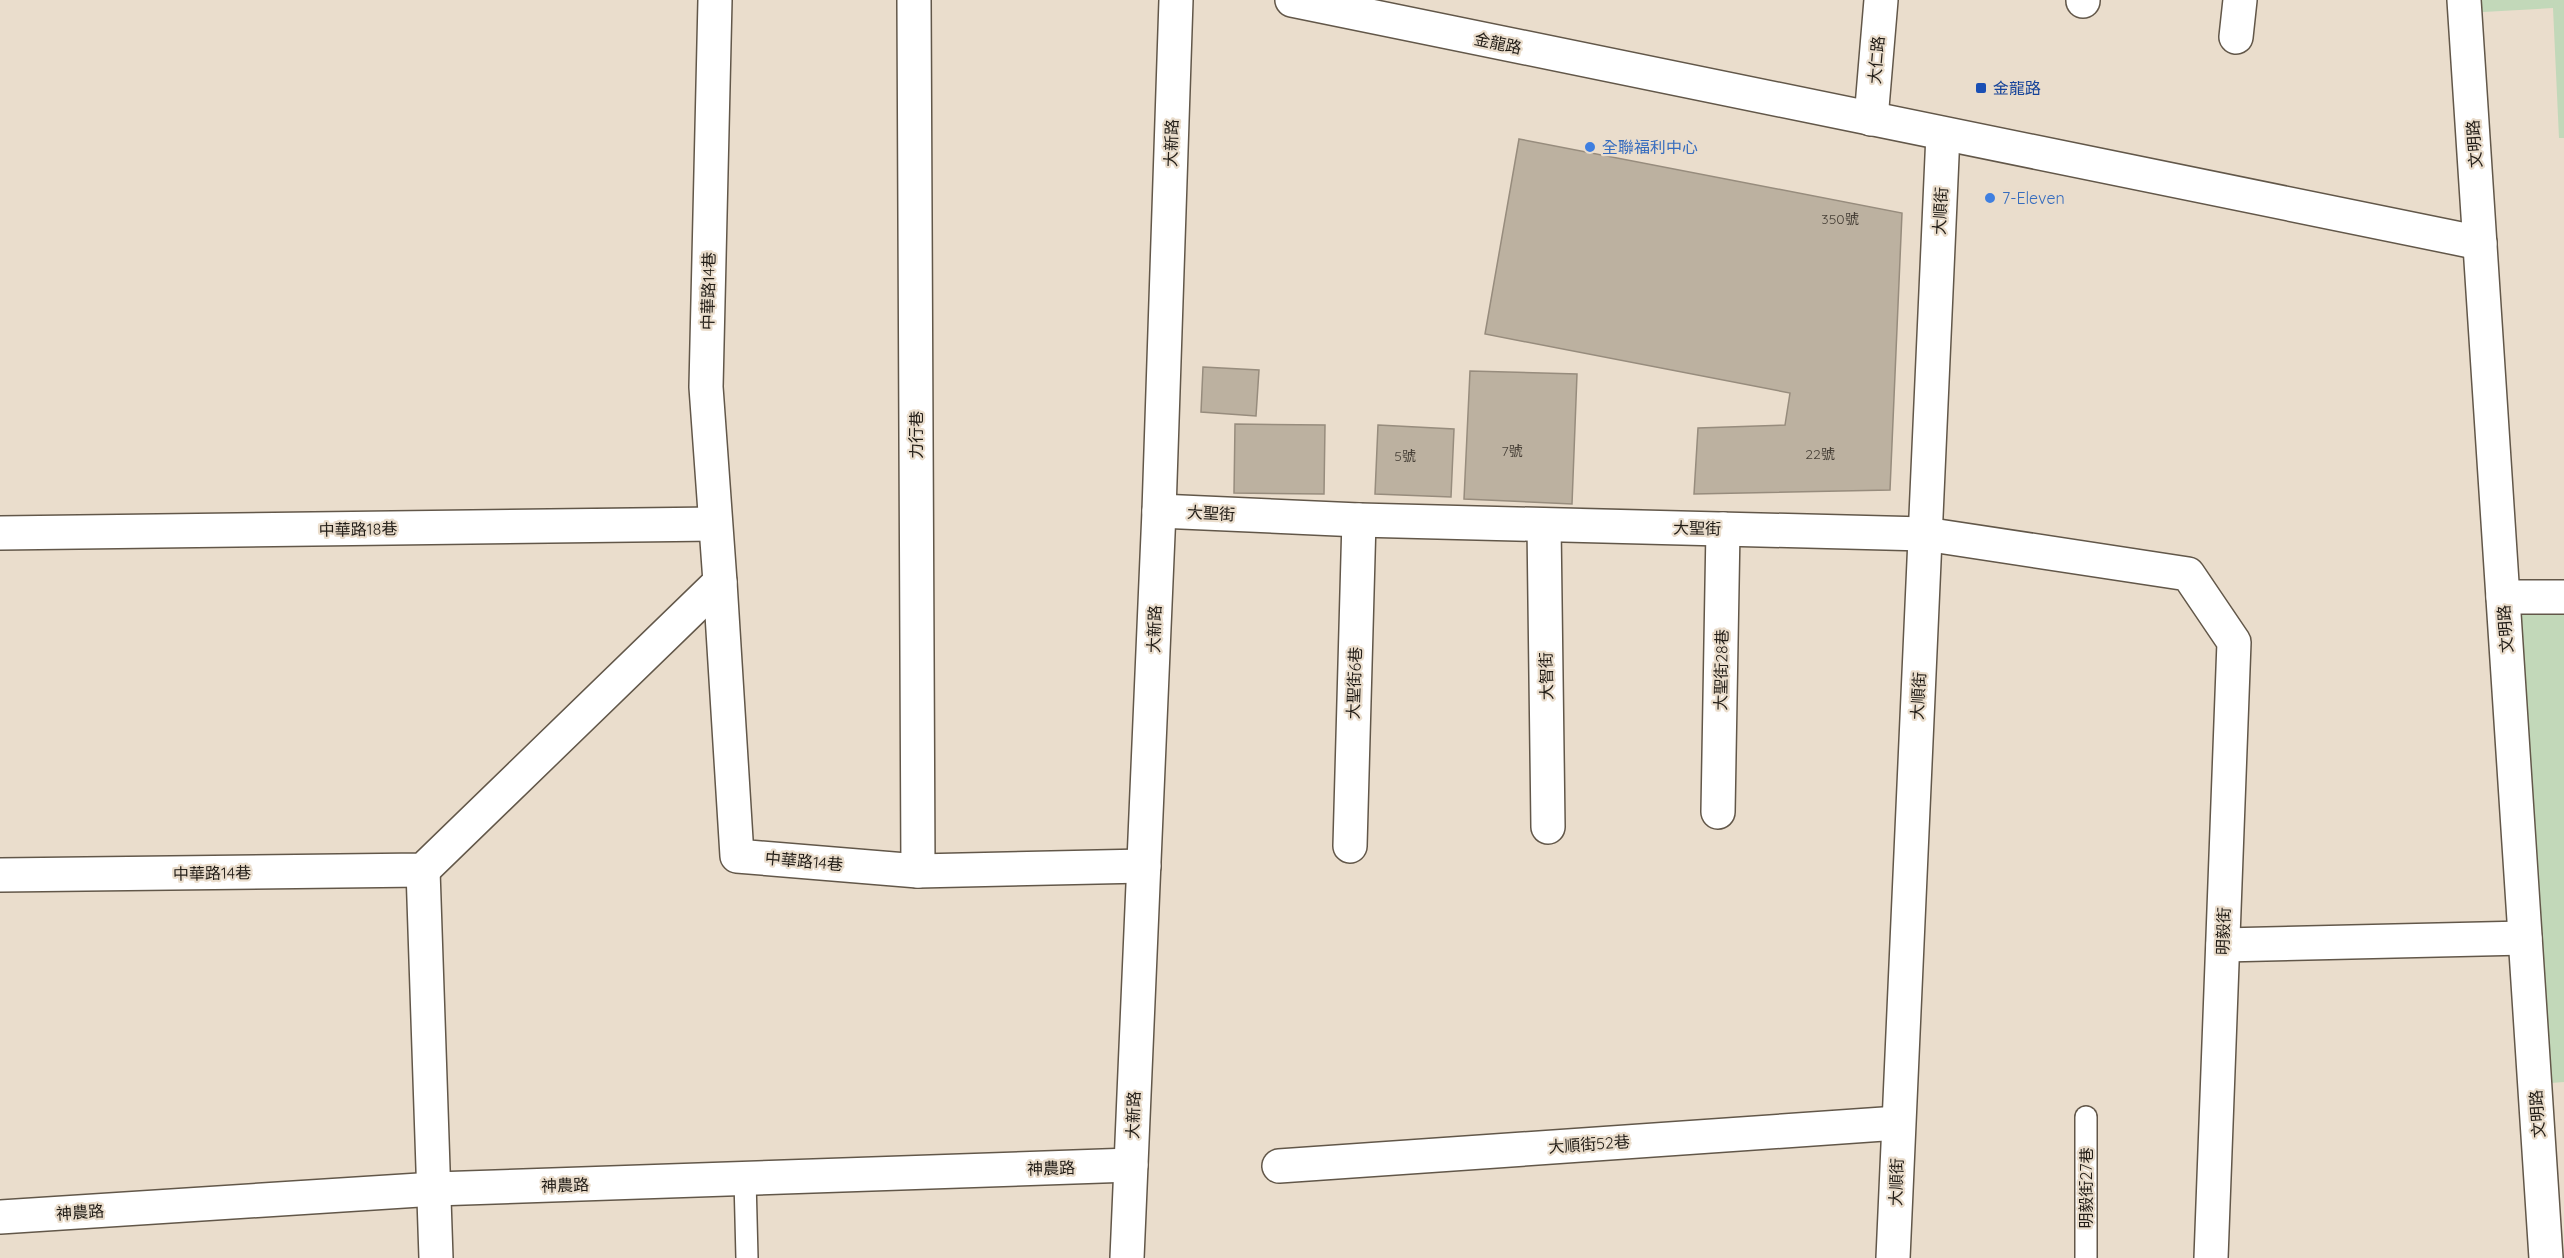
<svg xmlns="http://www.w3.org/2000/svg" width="2564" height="1258" font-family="Quicksand,'Noto Sans TC',sans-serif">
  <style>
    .green { fill: #c2d8b9 }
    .building { fill: #bcb1a0; stroke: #978c7d; stroke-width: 1.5 }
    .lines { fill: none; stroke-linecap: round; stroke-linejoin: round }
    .lane-casing { stroke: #625749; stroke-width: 24 }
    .street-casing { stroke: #625749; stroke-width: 36 }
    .lane { stroke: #fff; stroke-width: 21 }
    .street { stroke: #fff; stroke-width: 33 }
    .transit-dot { fill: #1a4fb4; stroke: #eaddcc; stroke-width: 2 }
    .shop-dot { fill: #3f7fe0; stroke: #eaddcc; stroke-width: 2 }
    .labels { text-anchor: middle; stroke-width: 4.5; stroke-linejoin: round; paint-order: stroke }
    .number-label { font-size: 14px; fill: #484138 }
    .street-label { font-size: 16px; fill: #211c16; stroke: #eaddcc }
    .transit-label { font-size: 16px; fill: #164399; stroke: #eaddcc; text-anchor: start }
    .shop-label { font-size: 16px; fill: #366cbe; stroke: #eaddcc; text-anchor: start }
  </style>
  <rect width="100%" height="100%" fill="#eaddcc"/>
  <g class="green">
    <polygon points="2464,0 2564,0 2564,138 2559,138 2553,8 2465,13"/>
    <polygon points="2503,597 2564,597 2564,1082 2535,1084"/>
  </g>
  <g class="building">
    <polygon points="1519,139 1902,213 1890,490 1694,494 1698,428 1785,425 1790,393 1485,334"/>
    <polygon points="1203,367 1259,370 1256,416 1201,412"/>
    <polygon points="1470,371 1577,374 1572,504 1464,499"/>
    <polygon points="1235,424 1325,425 1324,494 1234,493"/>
    <polygon points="1378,425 1454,429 1451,497 1375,494"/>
  </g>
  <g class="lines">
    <defs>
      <g id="lane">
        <polyline points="745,1179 747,1258"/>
        <polyline points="2086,1258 2086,1117"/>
      </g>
      <g id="street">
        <polyline points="914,0 918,871"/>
        <polyline points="1292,0 2480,243"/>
        <polyline points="2464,0 2546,1258"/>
        <polyline points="2083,1 2083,0"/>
        <polyline points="2236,37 2240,0"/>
        <polyline points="1871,119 1881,0"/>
        <polyline points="1159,511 1359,520 1925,534 2188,574 2234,642 2211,1258"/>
        <polyline points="1544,525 1548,827"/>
        <polyline points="0,533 715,524"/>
        <polyline points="720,582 737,856 918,871 1144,866"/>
        <polyline points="2503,597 2564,597"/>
        <polyline points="1718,812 1723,529"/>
        <polyline points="1350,846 1359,520"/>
        <polyline points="423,870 436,1258"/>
        <polyline points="0,875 423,870 720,582 706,387 715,0"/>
        <polyline points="2223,945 2525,938"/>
        <polyline points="1279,1166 1898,1123"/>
        <polyline points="0,1217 435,1189 1131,1165"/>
        <polyline points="1127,1258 1159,511 1176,0"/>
        <polyline points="1893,1258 1943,134"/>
      </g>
    </defs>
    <use href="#lane" class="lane-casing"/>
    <use href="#street" class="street-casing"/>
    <use href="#lane" class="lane"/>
    <use href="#street" class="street"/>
  </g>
  <rect class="transit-dot" x="1975" y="82" width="12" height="12" rx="3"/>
  <g class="shop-dot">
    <circle cx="1590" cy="147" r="6"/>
    <circle cx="1990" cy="198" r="6"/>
  </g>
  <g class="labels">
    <g class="number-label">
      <text x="1840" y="224">350號</text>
      <text x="1512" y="456">7號</text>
      <text x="1820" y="459">22號</text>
      <text x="1405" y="461">5號</text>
    </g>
    <g class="street-label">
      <text transform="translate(1498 43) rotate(12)" y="6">金龍路</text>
      <text transform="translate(1876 60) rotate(-85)" y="6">大仁路</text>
      <text transform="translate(1171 143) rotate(-88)" y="6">大新路</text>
      <text transform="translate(2474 144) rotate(-94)" y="6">文明路</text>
      <text transform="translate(1940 211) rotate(-87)" y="6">大順街</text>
      <text transform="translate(708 291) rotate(-89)" y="6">中華路14巷</text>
      <text transform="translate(916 435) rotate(-90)" y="6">力行巷</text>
      <text transform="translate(1211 513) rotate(3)" y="6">大聖街</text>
      <text transform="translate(1697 528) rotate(1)" y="6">大聖街</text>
      <text transform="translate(358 529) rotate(-1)" y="6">中華路18巷</text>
      <text transform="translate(1154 629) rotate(-88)" y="6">大新路</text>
      <text transform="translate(2505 629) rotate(-94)" y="6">文明路</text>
      <text transform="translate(1721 670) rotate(-89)" y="6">大聖街28巷</text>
      <text transform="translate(1546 676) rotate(-91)" y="6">大智街</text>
      <text transform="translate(1354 683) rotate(-88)" y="6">大聖街6巷</text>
      <text transform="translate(1918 696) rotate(-87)" y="6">大順街</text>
      <text transform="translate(804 861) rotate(5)" y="6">中華路14巷</text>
      <text transform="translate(212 873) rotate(-1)" y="6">中華路14巷</text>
      <text transform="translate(2223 931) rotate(-88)" y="6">明毅街</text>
      <text transform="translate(2537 1114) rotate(-94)" y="6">文明路</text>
      <text transform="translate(1133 1115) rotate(-88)" y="6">大新路</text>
      <text transform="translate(1589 1144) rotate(-4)" y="6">大順街52巷</text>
      <text transform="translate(1051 1168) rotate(-2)" y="6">神農路</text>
      <text transform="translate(1896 1182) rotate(-88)" y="6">大順街</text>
      <text transform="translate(565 1185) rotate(-2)" y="6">神農路</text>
      <text transform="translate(2086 1188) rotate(-90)" y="6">明毅街27巷</text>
      <text transform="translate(80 1212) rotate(-4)" y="6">神農路</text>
    </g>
    <g class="transit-label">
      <text x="1993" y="94">金龍路</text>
    </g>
    <g class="shop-label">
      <text x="1602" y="153">全聯福利中心</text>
      <text x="2002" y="204">7-Eleven</text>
    </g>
  </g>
</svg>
